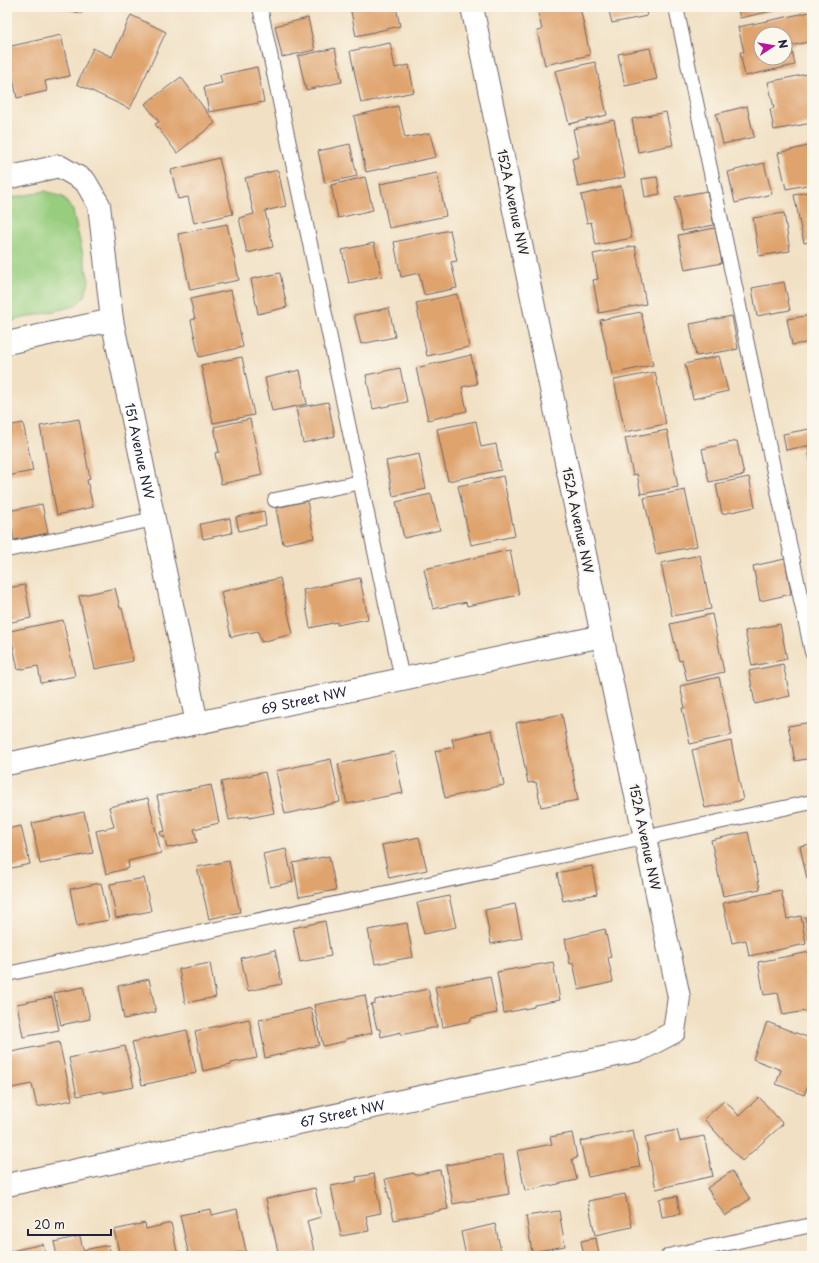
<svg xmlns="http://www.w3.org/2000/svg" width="819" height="1263" font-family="'Playpen Sans',sans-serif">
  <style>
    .green { fill: #97cd7e; stroke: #5c785c }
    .building { fill: #dfa36d; fill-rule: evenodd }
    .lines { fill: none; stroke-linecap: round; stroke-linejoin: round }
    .service-casing { stroke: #6a646b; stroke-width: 16 }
    .minor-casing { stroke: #6a646b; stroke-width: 24 }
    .service { stroke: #fff; stroke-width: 14 }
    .minor { stroke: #fff; stroke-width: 22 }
    .labels { text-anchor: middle; stroke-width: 4; stroke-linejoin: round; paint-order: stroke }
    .street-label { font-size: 13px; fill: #22223b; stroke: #fbf7ec }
  </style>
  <rect width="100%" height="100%" fill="#fbf7ec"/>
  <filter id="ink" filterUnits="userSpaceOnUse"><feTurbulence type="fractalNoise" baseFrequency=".025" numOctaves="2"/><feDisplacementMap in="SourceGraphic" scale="8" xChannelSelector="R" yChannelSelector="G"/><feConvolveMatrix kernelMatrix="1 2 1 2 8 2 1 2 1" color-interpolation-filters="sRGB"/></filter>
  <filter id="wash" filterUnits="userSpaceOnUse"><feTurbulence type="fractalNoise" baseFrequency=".012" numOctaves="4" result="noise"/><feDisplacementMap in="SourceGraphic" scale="16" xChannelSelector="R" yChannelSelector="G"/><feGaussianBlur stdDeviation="0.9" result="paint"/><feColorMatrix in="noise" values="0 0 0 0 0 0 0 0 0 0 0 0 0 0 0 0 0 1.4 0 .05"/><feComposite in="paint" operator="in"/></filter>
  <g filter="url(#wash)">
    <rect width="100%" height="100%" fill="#f1e0c3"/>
    <polygon class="green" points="45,191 63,197 73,211 89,281 85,296 75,306 7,322 7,199"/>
    <g id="blocks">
      <g class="building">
        <polygon points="52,7 83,7 82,13"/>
        <polygon points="350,7 396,7 400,26 356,36"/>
        <polygon points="541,7 580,7 590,55 545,65 537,31 542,30 537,8"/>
        <polygon points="608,7 645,7 647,16 612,23"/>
        <polygon points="737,7 786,7 786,8 740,18"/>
        <path d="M 810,12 L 812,21 L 812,41 L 791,46 L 795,65 L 745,76 L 740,52 L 744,52 L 738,27 ZM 761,34 L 785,34 L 785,58 L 761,58 Z"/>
        <polygon points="131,15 166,32 130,109 77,84 93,48 112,57"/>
        <polygon points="308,18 315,50 282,57 275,26"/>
        <polygon points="61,35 70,76 45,81 47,91 17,98 7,47"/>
        <polygon points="390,43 395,68 409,65 414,92 361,103 350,51"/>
        <polygon points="335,48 342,82 306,90 298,56"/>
        <polygon points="650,48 657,79 625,86 618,54"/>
        <polygon points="595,62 607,115 569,124 555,71"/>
        <polygon points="257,67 264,102 209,112 204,87 222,83 220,75"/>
        <polygon points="812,73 812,123 774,130 770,109 774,108 768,82"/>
        <polygon points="181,77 215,123 177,153 155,124 159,122 145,104"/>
        <polygon points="398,106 405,138 430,133 436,157 366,172 354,116"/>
        <polygon points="747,106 754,137 723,144 716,114"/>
        <polygon points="666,112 673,145 638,152 632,119"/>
        <polygon points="614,120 625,177 578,187 572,159 579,157 573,129"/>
        <polygon points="350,144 357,176 325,183 318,151"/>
        <polygon points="812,145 812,184 786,189 778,153"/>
        <polygon points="219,158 233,214 194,223 188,197 178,199 171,170"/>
        <polygon points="764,163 772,194 735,203 728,172"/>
        <polygon points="278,170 286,206 265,211 273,247 247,253 239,218 254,214 245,178"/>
        <polygon points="437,173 446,216 389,228 380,184"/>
        <polygon points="365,177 373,210 338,218 331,185"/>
        <polygon points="657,177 660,194 645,197 642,179"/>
        <polygon points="621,186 632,238 596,245 591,222 587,223 581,195"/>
        <polygon points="707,191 714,225 682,231 675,197"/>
        <polygon points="812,191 812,241 804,243 794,195"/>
        <polygon points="784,213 790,251 759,256 753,218"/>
        <polygon points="227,224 239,280 190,290 178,234"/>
        <polygon points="715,228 722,263 685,270 678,235"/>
        <polygon points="450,230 457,261 451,262 457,288 424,295 419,273 401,277 394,242"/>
        <polygon points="374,243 382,276 349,283 342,250"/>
        <polygon points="635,246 646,304 599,313 593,280 598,279 593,254"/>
        <polygon points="280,273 287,307 258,314 251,279"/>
        <polygon points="784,282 790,310 757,316 752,288"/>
        <polygon points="231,290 243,347 199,357 191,320 195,319 190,299"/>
        <polygon points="457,294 469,347 427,356 416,303"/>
        <polygon points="389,308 395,337 361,344 354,315"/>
        <polygon points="641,312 653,365 612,374 600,320"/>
        <polygon points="812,315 812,342 792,345 787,319"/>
        <polygon points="732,316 738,349 696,356 690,324"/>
        <polygon points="471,355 477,384 462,387 467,411 428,420 416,368"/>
        <polygon points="719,356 728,391 693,399 685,364"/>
        <polygon points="242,357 254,415 213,423 201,365"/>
        <polygon points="400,368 407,402 373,409 366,375"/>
        <polygon points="300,370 307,404 272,411 265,378"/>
        <polygon points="655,372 666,424 625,432 614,380"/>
        <polygon points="328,402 335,436 303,443 296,408"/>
        <polygon points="79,419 90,479 87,480 93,507 57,515 40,426"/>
        <polygon points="250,419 262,475 221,484 215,453 219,452 214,427"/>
        <polygon points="476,421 481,447 496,444 501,470 448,481 437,429"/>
        <polygon points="23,423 33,471 7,476 7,426"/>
        <polygon points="809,429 812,445 786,450 783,434"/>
        <polygon points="667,430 678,487 641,494 637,474 633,475 625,438"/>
        <polygon points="737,441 744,475 709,482 702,449"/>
        <polygon points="812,448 812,466 811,466 808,449"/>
        <polygon points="419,454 426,489 393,496 386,461"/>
        <polygon points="503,476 515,536 471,545 458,486"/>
        <polygon points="749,477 755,507 722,514 716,484"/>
        <polygon points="685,490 697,546 656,554 644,498"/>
        <polygon points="431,494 440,530 404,538 396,502"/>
        <polygon points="307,501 314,538 283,544 276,508"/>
        <polygon points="42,504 48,533 14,540 9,511"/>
        <polygon points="264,511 266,525 239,531 236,517"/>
        <polygon points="230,518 232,533 203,539 200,524"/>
        <polygon points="510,550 519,595 467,606 466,602 433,609 424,569"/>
        <polygon points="700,555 711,609 672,616 661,563"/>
        <polygon points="785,559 791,594 760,601 753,566"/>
        <polygon points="280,578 293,634 261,642 258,631 231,637 221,592"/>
        <polygon points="360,578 368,619 337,625 337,622 310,628 303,590"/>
        <polygon points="25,585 31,618 7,623 7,588"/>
        <polygon points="115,588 120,608 122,608 133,661 95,669 79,596"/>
        <polygon points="712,614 724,672 687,681 682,660 679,661 670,624"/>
        <polygon points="63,620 75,676 41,683 38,666 18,670 10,631"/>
        <polygon points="780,624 787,659 752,666 745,631"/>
        <polygon points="783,664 790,696 755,704 749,671"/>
        <polygon points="719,677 732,735 690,744 682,708 685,708 680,686"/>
        <polygon points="562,714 578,800 541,807 536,782 528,783 516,723"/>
        <polygon points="812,722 812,758 795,761 788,726"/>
        <polygon points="492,730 504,785 445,798 435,751 454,747 452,739"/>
        <polygon points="731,741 743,800 705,808 692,750"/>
        <polygon points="394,752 403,793 347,804 338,764"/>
        <polygon points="331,759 340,802 285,814 276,771"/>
        <polygon points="265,772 274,813 249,818 249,816 229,820 221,782"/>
        <polygon points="211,785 219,823 194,829 197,842 167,848 164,836 161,836 160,832 165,831 157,796"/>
        <polygon points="148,798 161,853 128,861 129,868 106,874 96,831 114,827 109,807"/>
        <polygon points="84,812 93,853 40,864 32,823"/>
        <polygon points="21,826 30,864 7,869 7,829"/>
        <polygon points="748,832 760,889 723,896 711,840"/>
        <polygon points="419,837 427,870 389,878 382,845"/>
        <polygon points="812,844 812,878 807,879 800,846"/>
        <polygon points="286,849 293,882 270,887 263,854"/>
        <polygon points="329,856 336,890 299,897 293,863"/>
        <polygon points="229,861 240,912 209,919 197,867"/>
        <polygon points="592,866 597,894 563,901 557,873"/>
        <polygon points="144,878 151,911 116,918 110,884"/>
        <polygon points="101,883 109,920 77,926 70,889"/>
        <polygon points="781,890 787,919 801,916 806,944 749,956 746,940 732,943 723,903"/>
        <polygon points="449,896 456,927 424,934 417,903"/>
        <polygon points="515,904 522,938 491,944 485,910"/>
        <polygon points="812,916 812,943 810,943 805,917"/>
        <polygon points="325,921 331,956 300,962 293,928"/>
        <polygon points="407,923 413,957 375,964 368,930"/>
        <polygon points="605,929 611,957 608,958 613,982 579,990 573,963 570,964 565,939"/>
        <polygon points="275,950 282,984 248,991 241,958"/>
        <polygon points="810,952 812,964 812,1010 783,1015 778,993 764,995 758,962"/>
        <polygon points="553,962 560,1000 534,1005 534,1007 504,1013 497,972"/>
        <polygon points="210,963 216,997 185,1003 179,969"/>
        <polygon points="490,976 497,1013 471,1018 471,1021 443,1027 435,987"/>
        <polygon points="149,979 156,1012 124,1019 118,986"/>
        <polygon points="83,987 90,1019 61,1025 54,993"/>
        <polygon points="428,989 437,1027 401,1035 401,1032 381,1037 380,1029 377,1029 371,1004 375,1003 375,1000"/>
        <polygon points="365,995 372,1033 346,1039 346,1041 323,1046 314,1005"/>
        <polygon points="52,997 59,1030 23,1037 17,1004"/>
        <polygon points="311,1008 319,1045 265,1058 263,1048 264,1047 259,1020"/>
        <polygon points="249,1019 257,1058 231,1063 231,1065 203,1071 195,1031"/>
        <polygon points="767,1022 812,1039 812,1083 809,1082 804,1095 776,1084 781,1070 753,1059"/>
        <polygon points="187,1030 196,1073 142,1085 132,1042"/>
        <polygon points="59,1042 72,1100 37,1107 32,1084 11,1088 7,1069 7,1053"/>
        <polygon points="125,1046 134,1087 103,1093 102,1091 77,1096 69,1058"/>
        <polygon points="759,1097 783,1124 742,1161 704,1119 725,1100 739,1116"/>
        <polygon points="633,1130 640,1167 588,1177 580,1141"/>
        <polygon points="677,1130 680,1141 704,1136 713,1176 656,1189 645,1137"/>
        <polygon points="572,1133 577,1158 572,1159 577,1180 525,1191 517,1151 552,1144 550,1137"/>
        <polygon points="503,1155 509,1194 453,1204 446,1165"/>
        <polygon points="440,1170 448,1209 394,1220 385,1179 414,1173 415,1175"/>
        <polygon points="732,1171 750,1199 725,1216 707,1188"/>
        <polygon points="374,1174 381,1213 366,1216 369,1231 341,1236 331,1186 357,1181 356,1177"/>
        <polygon points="315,1188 321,1217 307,1221 314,1251 293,1256 279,1256 266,1199"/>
        <polygon points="625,1194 632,1227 595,1235 588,1201"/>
        <polygon points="677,1196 680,1214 662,1217 659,1199"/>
        <polygon points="211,1209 212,1215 237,1209 246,1251 223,1256 189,1256 180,1215"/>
        <polygon points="559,1211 565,1246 532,1252 526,1216"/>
        <polygon points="145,1223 146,1229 171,1223 178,1256 120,1256 114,1230"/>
        <polygon points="495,1224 502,1256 466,1256 461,1232"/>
        <polygon points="80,1236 83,1250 109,1245 111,1256 57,1256 54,1242"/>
        <polygon points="596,1238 599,1255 584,1256 581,1241"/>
        <polygon points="43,1244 46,1256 7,1256 7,1252"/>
      </g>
    </g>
  </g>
  <g filter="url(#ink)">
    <use href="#blocks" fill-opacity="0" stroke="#6a646b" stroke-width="1"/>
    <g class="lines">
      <defs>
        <g id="service">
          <polyline points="260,7 402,679"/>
          <polyline points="676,7 812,652"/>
          <polyline points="275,500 361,482"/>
          <polyline points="7,550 154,519"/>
          <polyline points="7,974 812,802"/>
          <polyline points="668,1256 812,1225"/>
        </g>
        <g id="minor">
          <path id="s1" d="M 7,178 L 59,166 L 85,181 L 99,205 L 112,320 L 197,723"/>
          <polyline points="7,343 112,320"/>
          <path id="s2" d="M 7,764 L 602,636"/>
          <path id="s3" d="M 7,1185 L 640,1050 L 674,1032 L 679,997 L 602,636 L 472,7"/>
        </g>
      </defs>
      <use href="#service" class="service-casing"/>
      <use href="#minor" class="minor-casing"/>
      <use href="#service" class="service"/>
      <use href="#minor" class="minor"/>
    </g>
  </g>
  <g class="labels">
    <g class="street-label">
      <text transform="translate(513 202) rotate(78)" y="5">152A Avenue NW</text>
      <text dy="5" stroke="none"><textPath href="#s1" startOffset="361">151 Avenue NW</textPath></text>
      <text transform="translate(578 520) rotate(78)" y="5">152A Avenue NW</text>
      <text dy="5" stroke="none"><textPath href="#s2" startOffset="304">69 Street NW</textPath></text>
      <text transform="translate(645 837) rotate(78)" y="5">152A Avenue NW</text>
      <text dy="5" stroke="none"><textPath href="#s3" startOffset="343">67 Street NW</textPath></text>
    </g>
  </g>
  <rect width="819" height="1263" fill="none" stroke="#fbf7ec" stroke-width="24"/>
  <g transform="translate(773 46) rotate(78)"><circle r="19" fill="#fbf7ec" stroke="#a4a2a5"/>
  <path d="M0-3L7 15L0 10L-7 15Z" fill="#b5179e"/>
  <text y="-6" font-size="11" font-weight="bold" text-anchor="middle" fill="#22223b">N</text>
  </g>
  <path d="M28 1229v6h83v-6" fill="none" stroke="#22223b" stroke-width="2"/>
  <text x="34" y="1229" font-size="12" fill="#22223b" stroke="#fbf7ec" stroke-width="3" paint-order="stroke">20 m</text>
</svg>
